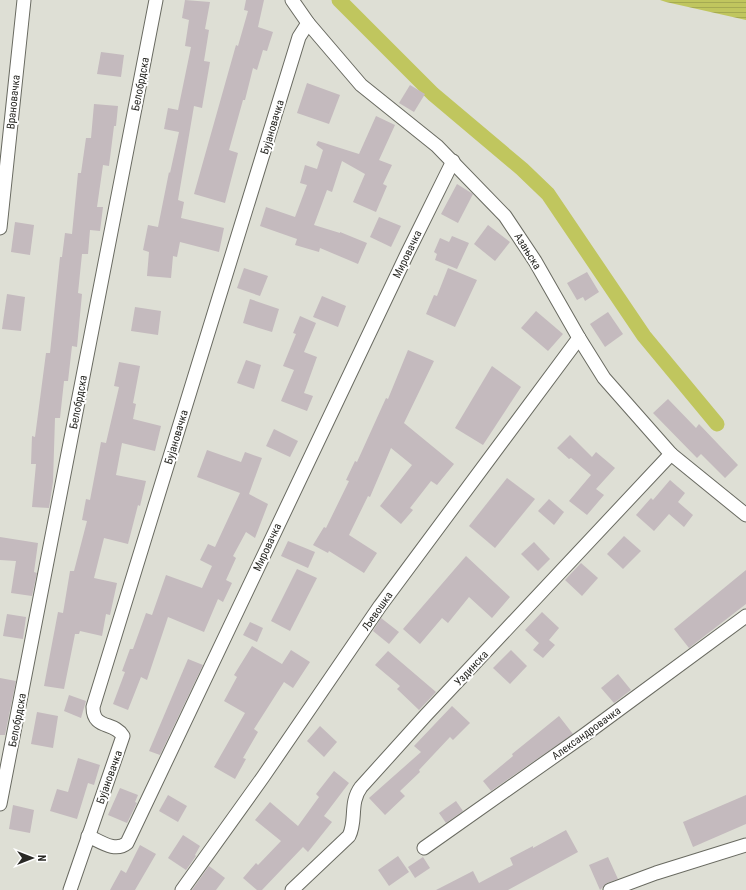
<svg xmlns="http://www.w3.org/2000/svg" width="746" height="890" font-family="'Roboto Condensed',sans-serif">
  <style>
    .water { fill: url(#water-rules) }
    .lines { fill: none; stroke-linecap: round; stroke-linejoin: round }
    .canal { stroke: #c0c65e; stroke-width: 15 }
    .building { fill: #c4babe }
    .street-casing { stroke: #696a61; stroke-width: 15 }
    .street { stroke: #fff; stroke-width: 13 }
    .labels { text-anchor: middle; stroke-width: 4; stroke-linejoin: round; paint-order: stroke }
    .street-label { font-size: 11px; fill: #282824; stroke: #fff }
  </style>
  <defs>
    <pattern id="water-rules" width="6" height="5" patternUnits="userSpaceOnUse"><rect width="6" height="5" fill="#c0c65e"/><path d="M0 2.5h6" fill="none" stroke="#a5aa52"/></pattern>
  </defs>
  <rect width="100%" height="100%" fill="#dedfd5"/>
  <polygon class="water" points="660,0 746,0 746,20 666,2"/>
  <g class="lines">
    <polyline class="canal" points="339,0 433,94 522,169 548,194 644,336 717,424"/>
  </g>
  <g class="building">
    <polygon points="185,0 210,2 205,29 209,30 204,61 210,62 202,108 194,106 178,200 184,202 181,218 224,228 219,252 180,242 177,257 173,256 171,278 147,276 149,252 143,250 148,225 158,227 169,172 170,173 179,132 164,129 168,108 178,110 191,47 185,46 189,20 182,18"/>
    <polygon points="246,0 264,0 258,27 273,32 267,51 263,50 257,70 253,68 245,100 243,100 229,150 238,153 225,203 194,194 236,45 238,46 248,11 244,10"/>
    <polygon points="101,52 124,55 121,77 97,74"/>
    <polygon points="307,83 340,95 329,124 297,113"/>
    <polygon points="410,85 425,94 414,112 399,103"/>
    <polygon points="94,104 118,106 116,126 114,126 109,166 103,165 97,207 103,207 100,231 90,230 88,254 82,254 78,293 82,294 77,347 72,346 68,381 64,381 60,418 55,418 53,482 49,508 32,507 36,464 31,464 32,436 35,437 46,353 50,353 60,257 62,257 65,233 72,234 78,173 81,173 86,138 91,138"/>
    <polygon points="376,116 395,125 379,160 392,165 383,184 387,186 376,212 353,202 365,174 342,161 332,192 327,190 314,225 340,233 340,232 367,243 358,264 320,248 319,252 295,245 297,239 260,226 266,207 295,217 307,185 300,183 305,165 317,169 323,150 316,145 318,141 359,154"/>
    <polygon points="457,184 473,194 458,223 441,214"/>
    <polygon points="379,217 401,226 391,247 370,237"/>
    <polygon points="15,222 34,225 30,255 11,252"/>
    <polygon points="488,225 510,242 495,261 474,244"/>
    <polygon points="452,236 469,243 457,269 435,260 437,254 434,252 440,238 449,242"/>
    <polygon points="244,268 268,276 260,296 237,288"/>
    <polygon points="448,268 477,280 455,327 426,314 434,295 437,296"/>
    <polygon points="587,272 599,292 585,301 583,297 577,300 567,283"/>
    <polygon points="7,294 25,297 21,331 2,329"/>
    <polygon points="322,296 346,306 338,327 313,317"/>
    <polygon points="250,299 279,309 272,332 243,323"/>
    <polygon points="135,307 161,311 158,335 131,331"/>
    <polygon points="536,311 563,334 548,351 521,328"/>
    <polygon points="608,312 623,334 605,347 590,324"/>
    <polygon points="300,316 316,323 304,352 317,357 304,393 313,396 307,411 281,401 294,370 283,366 296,334 293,333"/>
    <polygon points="408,350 434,361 404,423 454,464 437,485 431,481 410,508 413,510 401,524 380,506 412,465 391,448 370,497 368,496 349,535 377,553 364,573 329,551 328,553 313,545 324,527 326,528 349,481 346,480 355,461 357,462 386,398 388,399"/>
    <polygon points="246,360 261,365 254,389 237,383"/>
    <polygon points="119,362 140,366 133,403 136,404 133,419 161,426 155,451 122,443 116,475 146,481 140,506 138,505 128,544 104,538 94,578 117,583 110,615 106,614 102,636 80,631 79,634 75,634 64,689 44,686 58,612 63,613 70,571 74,571 87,521 82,520 86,499 90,500 101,442 106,443 119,387 114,386"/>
    <polygon points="492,366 521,387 483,445 455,428"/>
    <polygon points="668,399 696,428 699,424 738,465 725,478 701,454 697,458 653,413"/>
    <polygon points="274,429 298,441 290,457 266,446"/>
    <polygon points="570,435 592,457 596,452 615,468 596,489 604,495 587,515 569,501 591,475 571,458 569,459 557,448"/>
    <polygon points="207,450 241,462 245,452 262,458 249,494 268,504 255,538 246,532 233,556 236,558 226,580 232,583 223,602 218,599 204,632 168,617 147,680 141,677 128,710 113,704 125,672 122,671 130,649 133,649 146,613 152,615 166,575 202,588 212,566 200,560 208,544 215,547 240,493 197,477"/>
    <polygon points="507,478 535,499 495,548 469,526"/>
    <polygon points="670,480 685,493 678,502 693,515 684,527 669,514 654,531 636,515 651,498 653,500"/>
    <polygon points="549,499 564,512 554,525 538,511"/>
    <polygon points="624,536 641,551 623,569 607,554"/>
    <polygon points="0,537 38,543 34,572 37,573 32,596 11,593 16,561 0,560"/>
    <polygon points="288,541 315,552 308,568 281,556"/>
    <polygon points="534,542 550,559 538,571 521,554"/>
    <polygon points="466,556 510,597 492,618 469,597 448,623 442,618 420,644 403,629"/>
    <polygon points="581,563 598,578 582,596 565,580"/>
    <polygon points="297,569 317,578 290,631 271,621"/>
    <polygon points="746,570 746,604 689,648 674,629"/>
    <polygon points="542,612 559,628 549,640 555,645 543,658 533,650 539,643 525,630"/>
    <polygon points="7,614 26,617 23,639 3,636"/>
    <polygon points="381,618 399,632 389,644 373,631"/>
    <polygon points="250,622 263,628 257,642 243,635"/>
    <polygon points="252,646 282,664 291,650 310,662 293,688 284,682 254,729 258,732 243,758 246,759 235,779 214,767 245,713 224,701 237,677 234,675"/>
    <polygon points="511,650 527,666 510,684 493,668"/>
    <polygon points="388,651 436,692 419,710 397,689 400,686 375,665"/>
    <polygon points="188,659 203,665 160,755 149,751"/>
    <polygon points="618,674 631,690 614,703 601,688"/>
    <polygon points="0,678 16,681 5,735 0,735"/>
    <polygon points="69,695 86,701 81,718 64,711"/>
    <polygon points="452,706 470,723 453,740 450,737 419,770 420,772 400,791 405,796 385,815 369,798 421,752 414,746"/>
    <polygon points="37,712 58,716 53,748 31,744"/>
    <polygon points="559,716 573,734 491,791 483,781 513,756 512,754"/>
    <polygon points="320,726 337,742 324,757 307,741"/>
    <polygon points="78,758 100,765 94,785 88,783 77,819 50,811 57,789 68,792"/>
    <polygon points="334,771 349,783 324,816 332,822 308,852 303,847 262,890 257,890 243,878 256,863 258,865 281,841 255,820 270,802 298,826 319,797 316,794"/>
    <polygon points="120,788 138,795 135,802 137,803 127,823 108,815"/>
    <polygon points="168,795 187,806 178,822 159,811"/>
    <polygon points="746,795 746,824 693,847 683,822"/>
    <polygon points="456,801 463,811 446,823 439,813"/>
    <polygon points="13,805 34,810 30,833 9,829"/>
    <polygon points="566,830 578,852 508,890 436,890 473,871 479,883 513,865 510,858 533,846 533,848"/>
    <polygon points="183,835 200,846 195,855 196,856 186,870 168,858"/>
    <polygon points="140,845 156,854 135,890 110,890 121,870 126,873"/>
    <polygon points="398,856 409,872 389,886 378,870"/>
    <polygon points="423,857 430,868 415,878 408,867"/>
    <polygon points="608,857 618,879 607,883 600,890 589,865"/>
    <polygon points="209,866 225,878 216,890 192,890"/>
  </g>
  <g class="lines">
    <defs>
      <g id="street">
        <polyline points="292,0 308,23 361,85 437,146 505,216 535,261 579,338 604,378 671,454 746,515"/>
        <polyline points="0,228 24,0"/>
        <polyline points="0,804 156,0"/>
        <path d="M 88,836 C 100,841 115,853 127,843 L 407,254 L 453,161"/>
        <polyline points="424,848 583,736 746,616"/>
        <path d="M 70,890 L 123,736 C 114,721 93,730 93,707 L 299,37 L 308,23"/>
        <polyline points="182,890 263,777 380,606 579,338"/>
        <path d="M 292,890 L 349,836 C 357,820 349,803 361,787 L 426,715 L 671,454"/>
        <polyline points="610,890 656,873 746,845"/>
      </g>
    </defs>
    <use href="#street" class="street-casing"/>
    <use href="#street" class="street"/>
  </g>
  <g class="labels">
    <g class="street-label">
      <text transform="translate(140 84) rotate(-79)" y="4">Белобрдска</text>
      <text transform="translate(13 102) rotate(-84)" y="4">Врановачка</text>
      <text transform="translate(272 127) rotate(-73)" y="4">Бујановачка</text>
      <text transform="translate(528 251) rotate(58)" y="4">Азањска</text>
      <text transform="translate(407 254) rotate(-64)" y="4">Мировачка</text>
      <text transform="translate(78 402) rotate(-79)" y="4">Белобрдска</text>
      <text transform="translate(176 437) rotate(-73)" y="4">Бујановачка</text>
      <text transform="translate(267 547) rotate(-65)" y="4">Мировачка</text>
      <text transform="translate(377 611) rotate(-55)" y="4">Љевошка</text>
      <text transform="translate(471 668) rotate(-47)" y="4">Уздинска</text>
      <text transform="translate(17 720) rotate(-79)" y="4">Белобрдска</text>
      <text transform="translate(586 733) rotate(-36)" y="4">Александровачка</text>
      <text transform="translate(109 777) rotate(-70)" y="4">Бујановачка</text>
    </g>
  </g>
  <g transform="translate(32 858) rotate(90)" stroke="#ffffff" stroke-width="3" paint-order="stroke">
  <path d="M0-3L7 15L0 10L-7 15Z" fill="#282824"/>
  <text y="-6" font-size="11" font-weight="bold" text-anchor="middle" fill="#282824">N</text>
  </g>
</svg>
